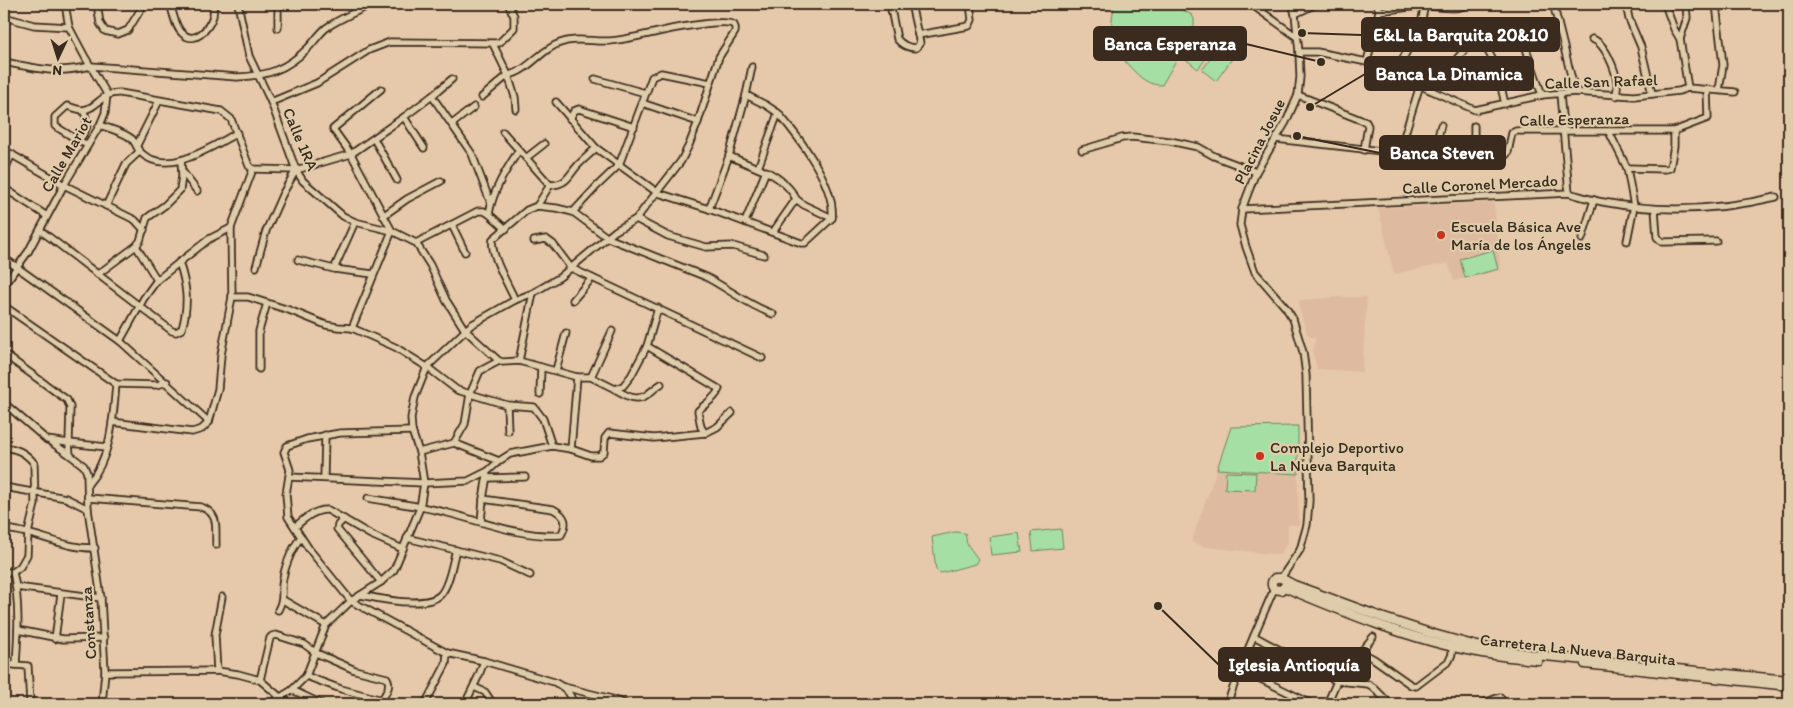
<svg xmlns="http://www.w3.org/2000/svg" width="1793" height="708" font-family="Itim,sans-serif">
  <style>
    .built { fill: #debba0 }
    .green { fill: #a5dfa4; stroke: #708461 }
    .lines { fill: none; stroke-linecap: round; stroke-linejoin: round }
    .minor-casing { stroke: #3b2a1e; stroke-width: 9 }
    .tertiary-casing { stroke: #3b2a1e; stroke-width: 11 }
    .minor { stroke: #dfccaa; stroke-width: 5.5 }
    .tertiary { stroke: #dfccaa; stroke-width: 8 }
    .poi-dot { fill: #c8321e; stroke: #dfccaa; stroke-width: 2 }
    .labels { text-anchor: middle; stroke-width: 4.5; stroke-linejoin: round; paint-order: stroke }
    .street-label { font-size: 16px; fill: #3b2a1e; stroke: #dfccaa }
    .poi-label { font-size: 16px; fill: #3b2a1e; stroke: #dfccaa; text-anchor: start }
    .leader { fill: none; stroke: #3b2a1e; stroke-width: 2 }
    .callout-dot { fill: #3b2a1e; stroke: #dfccaa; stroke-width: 2 }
    .callout { fill: #3b2a1e; stroke: #3b2a1e; stroke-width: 2 }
    .callout-label { font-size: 18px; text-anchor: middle; font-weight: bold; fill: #fff }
  </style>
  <rect width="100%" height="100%" fill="#e6c9aa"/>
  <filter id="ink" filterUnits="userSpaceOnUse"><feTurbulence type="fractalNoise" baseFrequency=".02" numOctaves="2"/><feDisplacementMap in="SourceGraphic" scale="10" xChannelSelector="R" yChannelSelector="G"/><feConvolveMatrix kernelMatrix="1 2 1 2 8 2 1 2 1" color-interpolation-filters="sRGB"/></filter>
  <g filter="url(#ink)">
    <g class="built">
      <polygon points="1494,202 1501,270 1454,281 1448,263 1394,274 1378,208"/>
      <polygon points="1336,297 1367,297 1362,372 1317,369 1312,350 1314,349 1315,338 1308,336 1299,308 1299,300"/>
      <polygon points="1217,469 1298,474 1299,525 1288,525 1288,542 1280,555 1206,547 1191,542"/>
    </g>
    <g class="green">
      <path d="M 1115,4 L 1172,4 L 1192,15 L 1194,19 L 1194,26 L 1191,34 L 1162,85 C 1150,85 1143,80 1135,72 C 1114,52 1107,32 1115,4 Z"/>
      <polygon points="1203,32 1218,42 1198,69 1184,58"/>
      <polygon points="1220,46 1234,56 1216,81 1202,70"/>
      <polygon points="1493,250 1498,269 1465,278 1460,259"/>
      <polygon points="1298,426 1298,474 1217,469 1231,427"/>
      <polygon points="1226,472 1256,473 1255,490 1225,489"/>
      <polygon points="1061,529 1063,548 1033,551 1031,532"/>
      <polygon points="955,532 965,533 967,544 978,559 975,564 941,573 936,570 932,537"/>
      <polygon points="1019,533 1022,552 991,555 989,537"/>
    </g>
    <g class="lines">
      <defs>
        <g id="minor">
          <polyline points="97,4 100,23 105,31 118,34 128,30 144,4"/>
          <path d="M 170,4 C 173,12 175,27 182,33 C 195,46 209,28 213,16 C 214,12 213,8 213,4"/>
          <polyline points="238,4 249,56 271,102 296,170 303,181 343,216 355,222 392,231 416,243 430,265 446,300 465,330 499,361 503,362 519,361 577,377 591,377 615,389 623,386 631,376 647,346 658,308"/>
          <polyline points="278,4 278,28"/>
          <path d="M 890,4 L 897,39 C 902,45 908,48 916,48 L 920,43 L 918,35"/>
          <polyline points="911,4 918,35 969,26 972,20 970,4"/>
          <polyline points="1251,4 1297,37"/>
          <polyline points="1626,4 1629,19 1641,47 1652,94"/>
          <polyline points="1686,4 1687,18 1680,39 1688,88"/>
          <polyline points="1716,4 1723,65 1719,90"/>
          <polyline points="1666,7 1674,29 1680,39"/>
          <path d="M 1379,11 C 1394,9 1408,7 1423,6 C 1436,5 1456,12 1467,4"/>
          <polyline points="1555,11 1575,92"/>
          <polyline points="1295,14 1316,4"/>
          <polyline points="4,17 34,25 69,27"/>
          <polyline points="1520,31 1542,95"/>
          <path d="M 1592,39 C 1605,42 1616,71 1617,83 C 1618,88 1616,92 1616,96"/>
          <polyline points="1299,52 1317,52 1367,62 1475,110 1542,95 1575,92 1634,96 1679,91 1688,88 1735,92"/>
          <path d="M 4,62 C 39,69 55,74 91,66 L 237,77 C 267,76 286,70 308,48 C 314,42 319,34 326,28 C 340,18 357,12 371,4"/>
          <polyline points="1367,62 1379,11 1377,4"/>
          <polyline points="1395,74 1421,24 1425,4"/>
          <polyline points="595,79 645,93"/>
          <path d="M 1430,90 L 1473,40 L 1479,39 C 1495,55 1500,82 1505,104"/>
          <polyline points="1560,94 1569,193"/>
          <polyline points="746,95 752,67"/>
          <polyline points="1298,95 1366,122 1368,126 1364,150"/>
          <polyline points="432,96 452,79"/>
          <polyline points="482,97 508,75 515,97 516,109"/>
          <polyline points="271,102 317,83 369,50 390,42 499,43 514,28 514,16 508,4"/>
          <path d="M 556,102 L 596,148 L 658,193 L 709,209 L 801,243 L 805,243 L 832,218 C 836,186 799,137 778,113"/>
          <polyline points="642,103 698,122"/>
          <path d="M 83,110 C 90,125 88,127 79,141 L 88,145"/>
          <polyline points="404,117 424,148"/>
          <polyline points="570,119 574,111 579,109 634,127"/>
          <polyline points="452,124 474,107"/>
          <path d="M 100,125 C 110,129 124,132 132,139 C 136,143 137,149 140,152 C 167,178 211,147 237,133"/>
          <polyline points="503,132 519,150"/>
          <polyline points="1609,132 1627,168 1634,206 1627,241"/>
          <polyline points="374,139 397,180"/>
          <polyline points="1276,139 1399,153 1506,155 1508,152 1512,133 1516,131 1674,131 1708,118 1707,89"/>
          <path d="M 79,141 L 55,126 L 55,117 L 67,106 C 72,107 78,110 83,110 C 99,108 100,92 120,93 L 221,111 L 231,119 L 249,166 L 253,169 L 296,170 L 351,154 L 404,117 L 432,96 L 472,154 L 491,204"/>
          <polyline points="137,145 159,101"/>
          <polyline points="4,150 64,185 135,220 144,230"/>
          <polyline points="1082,150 1122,138 1132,137 1170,141 1198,147 1214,156 1256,172"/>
          <polyline points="1399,153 1420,85"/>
          <polyline points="1434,153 1441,125"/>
          <polyline points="1474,154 1474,126"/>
          <polyline points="729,156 746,95 766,105 778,113 758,168"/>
          <polyline points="526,158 544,144"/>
          <polyline points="1627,168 1666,169 1670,168 1674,146 1674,131"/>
          <polyline points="4,171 12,154"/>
          <polyline points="182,171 197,191"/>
          <path d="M 550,185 C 567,185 568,176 578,165 C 584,159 590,154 596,148"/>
          <polyline points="4,188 47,216"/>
          <polyline points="796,199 804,205 832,218"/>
          <polyline points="106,206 126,164 139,152"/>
          <polyline points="537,206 550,185"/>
          <polyline points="709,209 729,156 762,170"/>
          <path d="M 1242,209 L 1569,193 C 1580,196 1592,200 1603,202 C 1660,213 1720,210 1776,197"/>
          <polyline points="1655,209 1657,237 1662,242 1716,241"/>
          <polyline points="573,212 597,186 619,165 652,77 661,73 710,83"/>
          <polyline points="383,216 407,199 441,181"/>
          <polyline points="636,219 668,236 706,247 733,246 764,255"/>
          <path d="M 745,222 L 766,171 C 779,178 790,186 796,199 L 773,232"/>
          <polyline points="452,225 465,252"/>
          <path d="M 506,229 L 489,214 C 493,190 506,170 519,150 L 550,185"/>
          <path d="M 40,230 L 172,331 L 176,332 L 182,329 C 189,304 187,286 179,262"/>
          <polyline points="1582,239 1594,200"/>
          <polyline points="534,241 546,239 553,244 571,268 762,358"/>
          <polyline points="416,243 478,211 484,211 489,214"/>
          <polyline points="136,246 157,280"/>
          <polyline points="4,258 120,341 209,422"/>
          <polyline points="298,260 334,269 373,274"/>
          <polyline points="256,267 266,231 282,195 296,170"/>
          <polyline points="334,269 355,222"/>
          <polyline points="98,274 136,246 140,241 147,218 165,205 180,190 182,176 181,160"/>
          <polyline points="4,285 28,252 64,185 100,125 105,113 107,94 85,57 69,27 65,4"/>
          <polyline points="232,297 248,297 289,310 326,325 338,327 352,328 395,347 427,367 457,390 507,405 534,407 543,419 552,446"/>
          <path d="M 515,300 C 509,286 489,253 493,239 L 527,210 L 537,206 L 556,208 L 573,212 L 608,238 L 704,276 C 728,288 747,305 773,314"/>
          <polyline points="573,300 592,278"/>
          <polyline points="4,306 116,384 157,385 167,382"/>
          <polyline points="352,328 392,231 351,154 333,129 381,89"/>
          <polyline points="120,341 144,298 157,280 209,239 231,228 253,169"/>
          <path d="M 647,346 L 719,389 C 715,400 705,403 698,411 L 701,427 L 705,433 L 717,427 L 732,413"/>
          <polyline points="4,354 67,400 70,407 69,443 47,440 4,403"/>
          <polyline points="519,361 533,293"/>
          <polyline points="259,369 259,331 267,303"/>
          <polyline points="556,370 566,333"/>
          <polyline points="591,377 612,331"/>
          <path d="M 615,389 C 626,395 636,403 648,394 C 652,391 656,387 661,384"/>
          <polyline points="540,394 541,367"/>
          <polyline points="507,405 508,431"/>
          <polyline points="112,422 192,432 202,429 209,422 218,389 221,355 232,297 231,228"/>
          <polyline points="412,431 340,433 307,439 287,446 284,452 290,470 286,494 288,517 309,549 351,601 447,653 484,661 479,675 465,704"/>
          <polyline points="51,442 70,455"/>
          <polyline points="454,443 465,424 470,394 480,371 499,361"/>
          <path d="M 4,447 C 17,449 25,452 34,463 L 35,504 L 28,533 L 27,555 L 20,567 L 13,572 L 4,572"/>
          <polyline points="107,447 69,443 70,455 84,466 87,473 88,509 101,598 105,672 217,671 238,674 260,680 280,697"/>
          <polyline points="571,449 577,377"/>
          <polyline points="419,452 454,443 499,461"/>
          <polyline points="289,477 424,483 468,481 488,471 499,461 510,454 552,446 571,449 591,456 599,456 604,452 605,438 609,433 654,438 705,433"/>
          <polyline points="324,478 325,435"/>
          <polyline points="487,478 525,477"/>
          <path d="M 88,484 C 112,457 113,417 116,384"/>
          <polyline points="4,487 66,498 88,509"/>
          <path d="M 88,498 L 201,507 C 220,514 215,527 216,545"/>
          <path d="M 368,498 C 394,503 423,506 448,513 C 484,522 523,538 561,535 C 568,523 566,516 553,509 L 483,499 L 481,522"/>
          <polyline points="483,499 487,476"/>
          <polyline points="344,519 338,525 337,529 381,582"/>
          <path d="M 295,527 C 304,519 315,509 328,510 L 371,535 L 403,549"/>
          <path d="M 4,529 C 35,531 64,549 95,548"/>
          <polyline points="407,538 500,561 530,575"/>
          <path d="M 13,572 C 20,602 18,634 16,665"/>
          <polyline points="1281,578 1300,550 1307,525 1309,501 1306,375 1303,352 1293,319 1286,308 1255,272 1246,247 1240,225 1242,209 1256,172 1286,122 1298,95 1300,77 1299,52 1295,14 1292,4"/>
          <polyline points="16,587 101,598"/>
          <path d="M 361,595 C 379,599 428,609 441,594 C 450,583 452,563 456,550"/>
          <polyline points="283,600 326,625"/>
          <path d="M 278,610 C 283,600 282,597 282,586 C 283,570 291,550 301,537"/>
          <polyline points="18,630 63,639 104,638"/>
          <polyline points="1254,636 1337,681 1368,684 1373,687 1390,704"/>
          <polyline points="55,639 61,594"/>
          <polyline points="1361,652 1374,659 1411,685 1416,686 1449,661 1452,654 1452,646"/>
          <path d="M 484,661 L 554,682 C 564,687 571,692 573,704"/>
          <polyline points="4,664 28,666 30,704"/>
          <polyline points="1240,669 1312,704"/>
          <polyline points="217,671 215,635 222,597"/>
          <path d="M 260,680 L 270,638 L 272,636 L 276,635 L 304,644 L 316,653 L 355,670 L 387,678 C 391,685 387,691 383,698 L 379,699 L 341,689 L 306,676"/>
          <polyline points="474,687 485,692 493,704"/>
          <polyline points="564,687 612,699 626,704"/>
          <polyline points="292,690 322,704"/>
          <polyline points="102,704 105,672"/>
          <path d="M 269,704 L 292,690 L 306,676 L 326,625 L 351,601 L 381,582 L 394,570 L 420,508 L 424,483 L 419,452 L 412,431 L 411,418 L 415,397 L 427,367 L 471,325 L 515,300 L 533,293 L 560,277 L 615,231 L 636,219 L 681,161 L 689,145 L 698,122 L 719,57 L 735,32 C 735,29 736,28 734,25 C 728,19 687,26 677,28 C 655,32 632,39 609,41 C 593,42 576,37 560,43 C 541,49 528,72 508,75 L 493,44"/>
          <polyline points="425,704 446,664 447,653"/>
          <polyline points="1227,704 1243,661 1274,589"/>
          <polyline points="1327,704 1337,681 1373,637"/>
          <polyline points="1481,704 1500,697 1504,704"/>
        </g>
        <g id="tertiary">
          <path d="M 1284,587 L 1281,590 L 1274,589 C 1271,586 1271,581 1275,578 L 1281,578 L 1294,585 L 1384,618 L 1430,633 L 1477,646 L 1535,655 L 1789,680"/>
          <path d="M 1284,587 C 1346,613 1411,640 1477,652 C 1497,656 1518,658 1538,660"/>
          <polyline points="1585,664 1789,686"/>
        </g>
      </defs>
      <use href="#minor" class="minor-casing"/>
      <use href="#tertiary" class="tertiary-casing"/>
      <use href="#minor" class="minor"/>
      <use href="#tertiary" class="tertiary"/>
    </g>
  </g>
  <g class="poi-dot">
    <circle cx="1441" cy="235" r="5"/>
    <circle cx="1260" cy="456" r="5"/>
  </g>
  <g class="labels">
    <g class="street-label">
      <text transform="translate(1601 81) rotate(-2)" y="6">Calle San Rafael</text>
      <text transform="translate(1574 119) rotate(-1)" y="6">Calle Esperanza</text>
      <text transform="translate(301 139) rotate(67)" y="6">Calle 1RA</text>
      <text transform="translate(1259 141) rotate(-63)" y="6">Placina Josue</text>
      <text transform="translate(66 154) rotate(-60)" y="6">Calle Mariot</text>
      <text transform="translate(1480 184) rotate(-3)" y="6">Calle Coronel Mercado</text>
      <text transform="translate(88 623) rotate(-94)" y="6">Constanza</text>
      <text transform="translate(1578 649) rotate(6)" y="6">Carretera La Nueva Barquita</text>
    </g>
    <g class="poi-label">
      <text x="1451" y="232">Escuela Básica Ave<tspan x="1451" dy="18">María de los Ángeles</tspan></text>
      <text x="1270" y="453">Complejo Deportivo<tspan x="1270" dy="18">La Nueva Barquita</tspan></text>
    </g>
  </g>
  <path class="leader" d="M1302 33L1362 35M1321 62L1246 44M1310 107L1365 74M1297 136L1380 153M1158 606L1219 665"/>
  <g class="callout-dot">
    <circle cx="1302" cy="33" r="5"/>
    <circle cx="1321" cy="62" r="5"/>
    <circle cx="1310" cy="107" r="5"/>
    <circle cx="1297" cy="136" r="5"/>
    <circle cx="1158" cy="606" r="5"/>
  </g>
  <g class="callout">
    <rect x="1362" y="18" width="197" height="33" rx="5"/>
    <rect x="1094" y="27" width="152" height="33" rx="5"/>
    <rect x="1365" y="57" width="168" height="33" rx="5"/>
    <rect x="1380" y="136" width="125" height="33" rx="5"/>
    <rect x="1219" y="648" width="151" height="33" rx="5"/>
  </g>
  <g class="callout-label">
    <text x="1461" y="41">E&amp;L la Barquita 20&amp;10</text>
    <text x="1170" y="50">Banca Esperanza</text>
    <text x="1449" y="80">Banca La Dinamica</text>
    <text x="1442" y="159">Banca Steven</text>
    <text x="1294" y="671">Iglesia Antioquía</text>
  </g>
  <rect width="1793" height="708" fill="none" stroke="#dfccaa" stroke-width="20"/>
  <rect x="10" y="10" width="1773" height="688" fill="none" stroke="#3b2a1e" stroke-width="2" filter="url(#ink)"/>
  <g transform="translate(58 58) rotate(184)" stroke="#dfccaa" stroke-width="4" paint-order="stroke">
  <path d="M0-4L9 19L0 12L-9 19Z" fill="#3b2a1e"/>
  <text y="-8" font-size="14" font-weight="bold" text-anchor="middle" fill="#3b2a1e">N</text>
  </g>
</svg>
